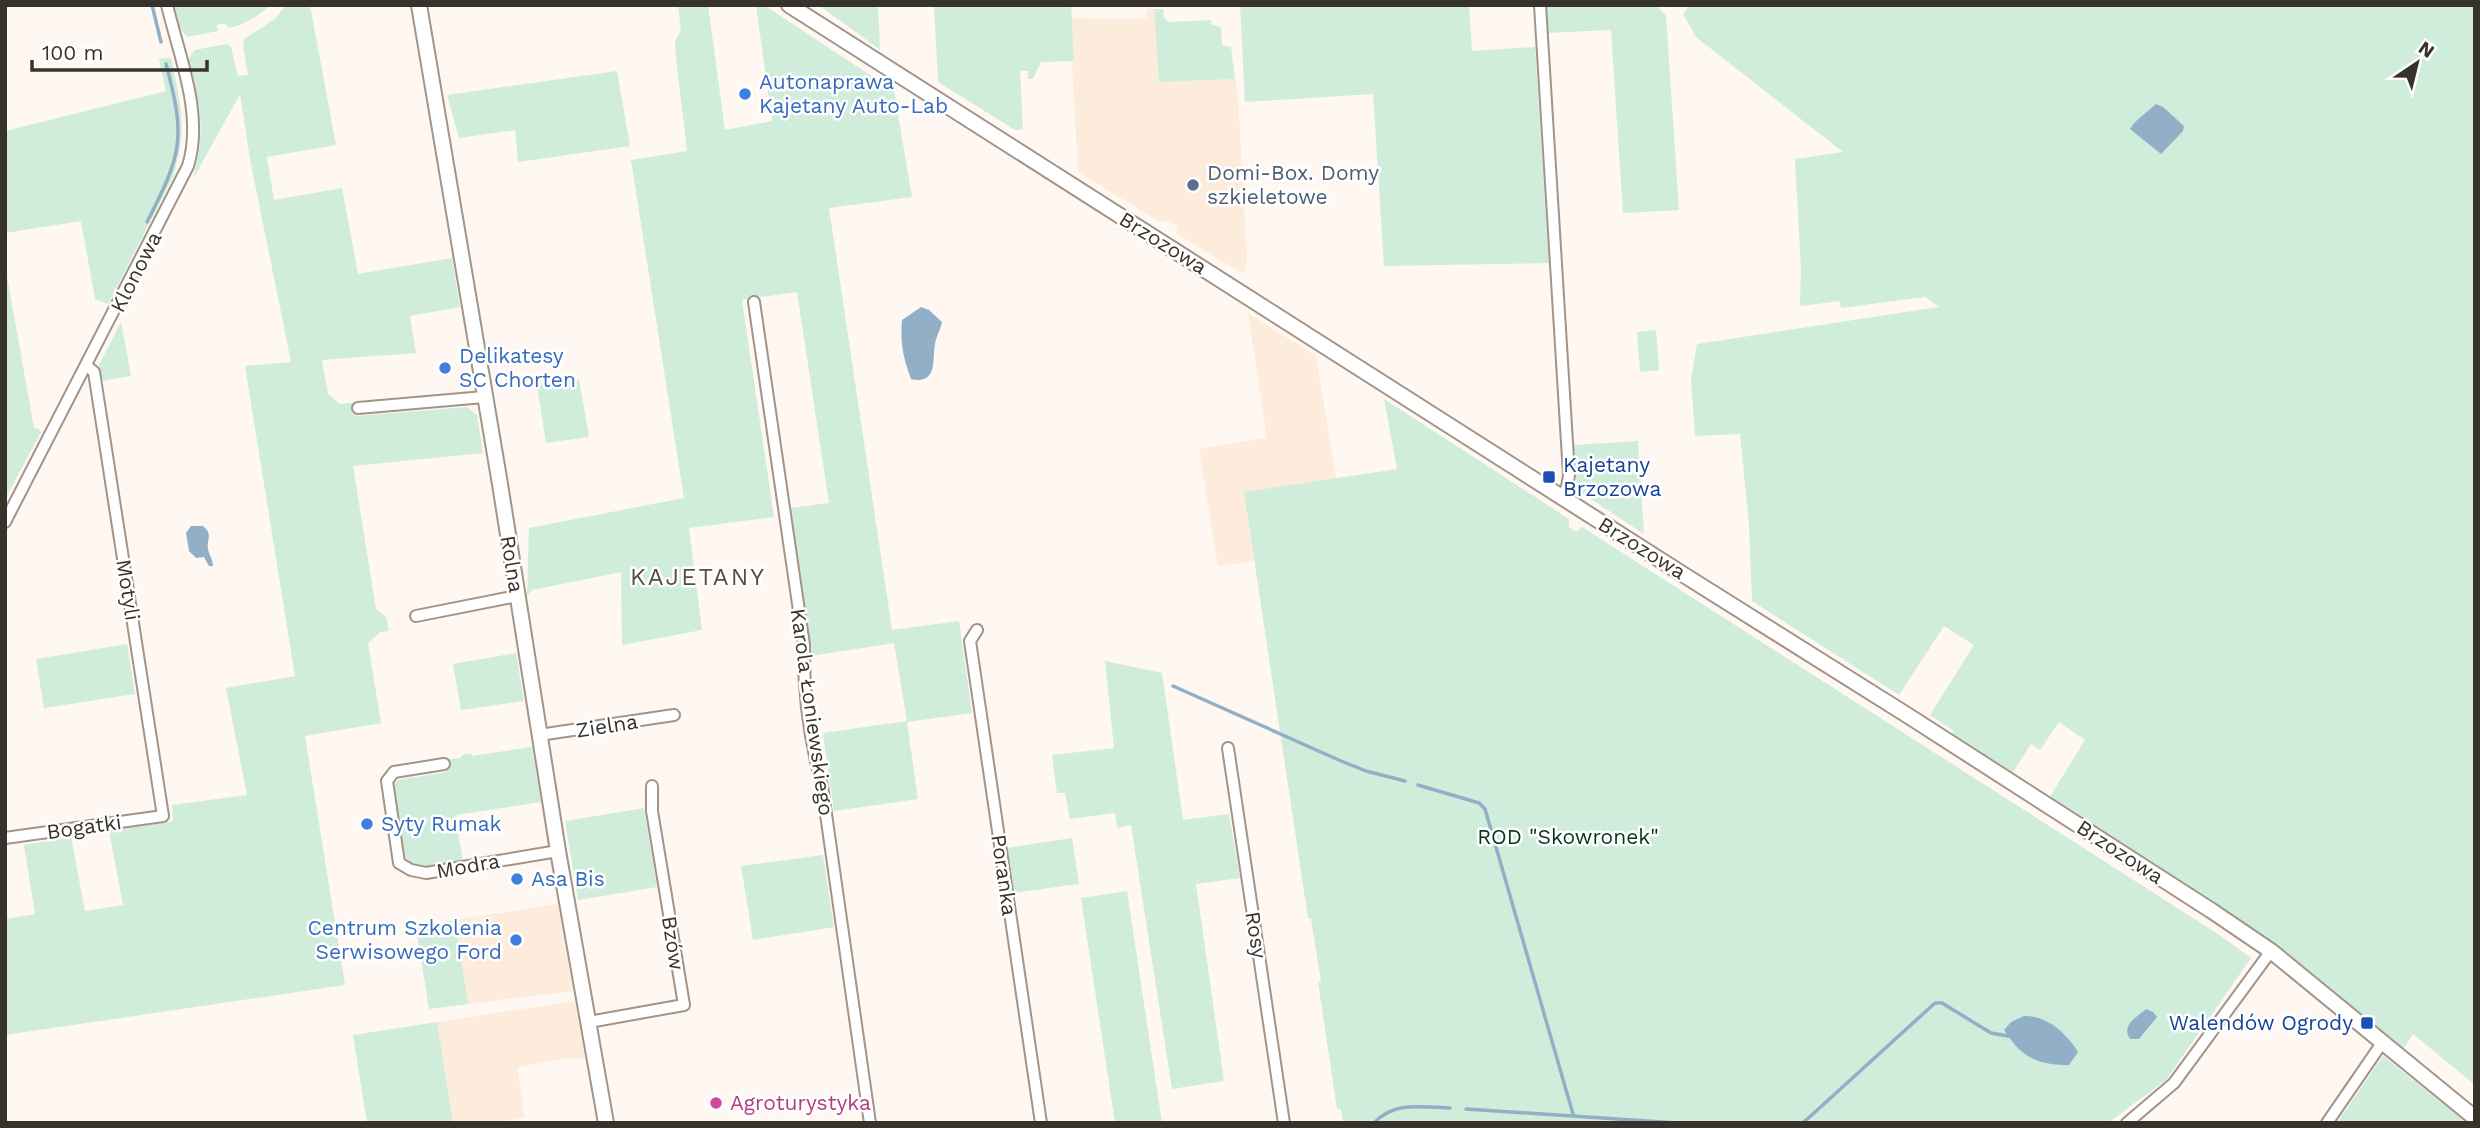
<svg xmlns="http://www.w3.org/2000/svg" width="2480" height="1128" font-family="'Work Sans',sans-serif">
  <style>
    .built { fill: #fdebdb }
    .green { fill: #cfedda }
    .water { fill: #91b0c8 }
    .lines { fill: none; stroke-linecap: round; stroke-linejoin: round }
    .stream { stroke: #91b0c8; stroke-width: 3.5 }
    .minor-casing { stroke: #a39487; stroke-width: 14 }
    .tertiary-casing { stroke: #a39487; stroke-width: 18 }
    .minor { stroke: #fff; stroke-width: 10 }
    .tertiary { stroke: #fff; stroke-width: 14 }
    .shop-dot { fill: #3f7fe0; stroke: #fff; stroke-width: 2.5 }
    .service-dot { fill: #5c6f8a; stroke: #fff; stroke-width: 2.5 }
    .transit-dot { fill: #1a4fb4; stroke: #fff; stroke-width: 2.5 }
    .hotel-dot { fill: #d1479c; stroke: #fff; stroke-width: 2.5 }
    .labels { text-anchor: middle; stroke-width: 5; stroke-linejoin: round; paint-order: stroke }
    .shop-label { font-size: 21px; fill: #366cbe; stroke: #fff; text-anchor: start }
    .service-label { font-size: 21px; fill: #4e5e75; stroke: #fff; text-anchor: start }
    .street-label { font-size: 21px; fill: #38322d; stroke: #fff }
    .transit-label { font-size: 21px; fill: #164399; stroke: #fff; text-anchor: start }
    .park-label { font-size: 21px; fill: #06341e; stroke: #fff }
    .hotel-label { font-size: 21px; fill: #b23c85; stroke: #fff; text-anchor: start }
    .quarter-label { font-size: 24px; letter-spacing: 2px; fill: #594c40; stroke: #fff }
  </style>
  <rect width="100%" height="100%" fill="#fef7f2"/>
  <g class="built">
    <polygon points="1147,9 1154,9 1159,82 1235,79 1238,97 1247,260 1243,274 1176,233 1178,227 1168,221 1157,220 1078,172 1072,61 1074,60 1072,18 1147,19"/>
    <polygon points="1248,313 1316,356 1336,479 1244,492 1254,561 1218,566 1199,449 1267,438"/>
    <polygon points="558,904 573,991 468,1004 455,920"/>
    <polygon points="575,1001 585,1059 569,1058 517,1067 525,1118 489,1123 453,1123 437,1022"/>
  </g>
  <g class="green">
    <path d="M 174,5 L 270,5 C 258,17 245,24 229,28 L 225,23 L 217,25 L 218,31 L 187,37 L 179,26 Z"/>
    <path d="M 286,5 L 310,5 L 336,145 L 267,157 L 274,200 L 342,188 L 358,274 L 452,258 L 460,307 L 410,316 L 416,353 L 322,360 L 328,394 L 340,404 L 357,402 L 358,416 L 467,407 L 477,415 L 483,453 L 353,466 L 376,609 L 386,617 L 389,631 L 380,632 L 368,643 L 381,723 L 305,736 L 345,985 L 5,1035 L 5,919 L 35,914 L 24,845 L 71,837 L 85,911 L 123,905 L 109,831 L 173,821 L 172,805 L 247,795 L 226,688 L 295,676 L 245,366 L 291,362 L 250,159 L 240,94 L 193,179 C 206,128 201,110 188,61 L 194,50 L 227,44 L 231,47 L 238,76 L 248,75 L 243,47 L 244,39 L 275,19 Z"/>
    <polygon points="678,5 708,5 725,130 772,121 756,5 764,5 894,91 912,197 829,208 892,630 959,621 972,713 907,722 918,799 834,811 823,733 907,721 894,643 811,656 790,508 829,503 797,292 742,300 774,517 689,528 702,630 622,645 621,572 532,590 527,596 529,528 684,498 631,160 687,151 675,49 675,42 681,30"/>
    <polygon points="819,5 878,5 880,50"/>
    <polygon points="934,5 1071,5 1074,61 1041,62 1033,79 1028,79 1028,71 1020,71 1023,129 1015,130 938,82"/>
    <polygon points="1240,5 1469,5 1472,51 1535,47 1549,263 1384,266 1373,94 1245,102"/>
    <polygon points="1547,5 1656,5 1666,16 1679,210 1623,213 1611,30 1547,33"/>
    <polygon points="1690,5 2475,5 2475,1085 2413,1034 2404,1048 2272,942 2050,797 2085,740 2059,722 2040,750 2031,744 2013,772 1953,734 1954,731 1930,715 1974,645 1944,626 1899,695 1752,601 1749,524 1740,434 1695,436 1691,380 1697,344 1939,307 1925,297 1841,308 1840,301 1800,306 1801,268 1795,159 1843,152 1696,37 1683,14"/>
    <polygon points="1154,9 1163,9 1164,18 1169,22 1211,20 1212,25 1221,27 1222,45 1231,47 1235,79 1159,82"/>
    <path d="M 166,58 L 171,58 C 181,108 188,127 173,177 L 108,304 L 95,299 L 81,221 L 5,233 L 5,131 L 166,91 L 159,59 Z"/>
    <polygon points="617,71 630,146 518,162 515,130 459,138 447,95"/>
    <polygon points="5,265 34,428 39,429 41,432 5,499"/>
    <polygon points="121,322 131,376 101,381 99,365"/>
    <polygon points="1656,330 1659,370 1640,372 1637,332"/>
    <polygon points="579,379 589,437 546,443 537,385"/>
    <polygon points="1384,399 1569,519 1569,527 1576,532 1582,527 2221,936 2251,958 2166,1080 2108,1123 1343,1123 1341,1109 1337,1109 1318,982 1321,981 1311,919 1308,918 1244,492 1397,469"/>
    <polygon points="1638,441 1644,534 1577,490 1574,445"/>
    <polygon points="127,644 135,694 44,708 36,659"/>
    <polygon points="516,653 524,701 461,710 453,664"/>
    <polygon points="1105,661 1162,673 1183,820 1229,814 1240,878 1196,884 1224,1081 1172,1089 1131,825 1117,828 1115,813 1070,819 1065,793 1057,793 1052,755 1114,748"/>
    <polygon points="532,747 541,802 455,815 463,862 425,869 413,865 402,854 393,786 398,780 447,772 445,760 460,758 462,755 471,753 472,756"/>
    <polygon points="644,808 657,887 578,900 565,821"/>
    <polygon points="1072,838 1079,884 1013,893 1007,848"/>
    <polygon points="823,855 834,927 753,940 741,866"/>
    <polygon points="1127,891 1162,1123 1115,1123 1081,898"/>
    <polygon points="455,920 468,1004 429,1009 416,927"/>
    <polygon points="437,1022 453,1123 367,1123 353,1035"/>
    <polygon points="2383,1056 2467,1123 2337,1123"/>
  </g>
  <g class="water">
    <polygon points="2156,104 2163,107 2184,126 2183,131 2161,154 2130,129 2135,122"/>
    <path d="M 921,307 L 929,310 L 942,322 C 941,329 936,336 935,344 C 932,360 938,385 911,379 C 903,358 900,342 902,320 Z"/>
    <path d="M 191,526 L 203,526 C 213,534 207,538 208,549 C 209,555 213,560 213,566 L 209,566 L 204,557 L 196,558 L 189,551 L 186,533 Z"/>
    <path d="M 2146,1009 L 2153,1012 L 2157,1017 L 2139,1039 L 2130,1039 C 2121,1025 2136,1018 2146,1009 Z"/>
    <path d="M 2024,1016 C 2047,1015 2066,1033 2078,1052 L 2069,1065 C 2037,1065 2021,1057 2004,1030 L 2011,1022 Z"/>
  </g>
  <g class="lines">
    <g class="stream">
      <polyline points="152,5 161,42"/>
      <path d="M 147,222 C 182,154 186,138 166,64"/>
      <polyline points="1173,686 1341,761 1366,771 1405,781"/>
      <polyline points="1418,785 1479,803 1485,809 1573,1114"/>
      <polyline points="1466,1109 1677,1123"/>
      <path d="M 1374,1123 C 1394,1101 1423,1107 1450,1108"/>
      <polyline points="1803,1123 1935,1003 1942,1003 1991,1033 2008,1036"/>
    </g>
    <defs>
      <g id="minor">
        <polyline points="1540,5 1569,475 1567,487 1562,497"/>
        <path d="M 754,302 L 804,645 C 803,691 810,741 822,786 L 870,1123"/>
        <polyline points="358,408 484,397"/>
        <path d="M 5,522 L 188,166 C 204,114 179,56 167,5"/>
        <polyline points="416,616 517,596"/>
        <polyline points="977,630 970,641 1041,1123"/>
        <polyline points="539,735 674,715"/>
        <polyline points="1228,748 1284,1123"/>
        <polyline points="444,764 394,772 387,781 399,863 411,870 426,873 558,851"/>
        <polyline points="5,838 163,816 94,372 87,366"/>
        <polyline points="589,1022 684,1005 652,811 652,786"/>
        <polyline points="2127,1123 2174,1083 2271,951"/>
        <polyline points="2327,1123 2382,1043"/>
      </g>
      <g id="tertiary">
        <polyline points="419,5 500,484 558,851 606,1123"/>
        <polyline points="789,5 1684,575 1907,715 2212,911 2271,951 2475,1118"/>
      </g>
    </defs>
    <use href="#minor" class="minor-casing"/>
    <use href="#tertiary" class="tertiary-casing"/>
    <use href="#minor" class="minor"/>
    <use href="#tertiary" class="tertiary"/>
  </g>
  <g class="shop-dot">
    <circle cx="745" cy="94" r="7"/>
    <circle cx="445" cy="368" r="7"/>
    <circle cx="367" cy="824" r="7"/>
    <circle cx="517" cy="879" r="7"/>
    <circle cx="516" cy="940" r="7"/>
  </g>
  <circle class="service-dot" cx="1193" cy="185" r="7"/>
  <g class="transit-dot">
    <rect x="1542" y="470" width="14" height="14" rx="3.5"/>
    <rect x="2360" y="1016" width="14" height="14" rx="3.5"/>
  </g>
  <circle class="hotel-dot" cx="716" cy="1103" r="7"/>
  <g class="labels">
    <g class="shop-label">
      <text x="759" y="89">Autonaprawa<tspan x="759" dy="24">Kajetany Auto-Lab</tspan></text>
      <text x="459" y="363">Delikatesy<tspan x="459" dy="24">SC Chorten</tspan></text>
      <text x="381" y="831">Syty Rumak</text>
      <text x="531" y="886">Asa Bis</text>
      <text x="502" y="935" text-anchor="end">Centrum Szkolenia<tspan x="502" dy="24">Serwisowego Ford</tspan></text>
    </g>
    <g class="service-label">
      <text x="1207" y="180">Domi-Box. Domy<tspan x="1207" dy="24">szkieletowe</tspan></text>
    </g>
    <g class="street-label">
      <text transform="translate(1163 243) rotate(32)" y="7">Brzozowa</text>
      <text transform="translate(136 272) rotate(-63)" y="7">Klonowa</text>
      <text transform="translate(1642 548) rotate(32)" y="7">Brzozowa</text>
      <text transform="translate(512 564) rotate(81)" y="7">Rolna</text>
      <text transform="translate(128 590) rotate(81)" y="7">Motyli</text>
      <text transform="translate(812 712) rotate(82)" y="7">Karola Łoniewskiego</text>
      <text transform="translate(607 726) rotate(-9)" y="7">Zielna</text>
      <text transform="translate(84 827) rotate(-8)" y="7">Bogatki</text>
      <text transform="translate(2120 852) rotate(33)" y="7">Brzozowa</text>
      <text transform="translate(468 866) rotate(-10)" y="7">Modra</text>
      <text transform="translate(1004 875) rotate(82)" y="7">Poranka</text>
      <text transform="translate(1256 935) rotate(81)" y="7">Rosy</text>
      <text transform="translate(673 943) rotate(81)" y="7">Bzów</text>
    </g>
    <g class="transit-label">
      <text x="1563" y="472">Kajetany<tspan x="1563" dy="24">Brzozowa</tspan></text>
      <text x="2353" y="1030" text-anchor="end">Walendów Ogrody</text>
    </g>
    <g class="park-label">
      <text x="1568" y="844">ROD "Skowronek"</text>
    </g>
    <g class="hotel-label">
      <text x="730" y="1110">Agroturystyka</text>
    </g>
    <g class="quarter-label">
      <text x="698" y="585">KAJETANY</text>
    </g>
  </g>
  <rect width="2480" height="1128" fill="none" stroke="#38322d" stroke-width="14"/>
  <g transform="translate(2417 63) rotate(35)" stroke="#ffffff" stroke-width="5" paint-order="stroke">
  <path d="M0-5L12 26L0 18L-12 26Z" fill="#38322d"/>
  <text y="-10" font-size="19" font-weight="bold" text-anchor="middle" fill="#38322d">N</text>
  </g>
  <path d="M32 60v10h175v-10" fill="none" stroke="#38322d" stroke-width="3.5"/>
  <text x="42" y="60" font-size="21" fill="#38322d" stroke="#ffffff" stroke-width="5" paint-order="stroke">100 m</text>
</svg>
